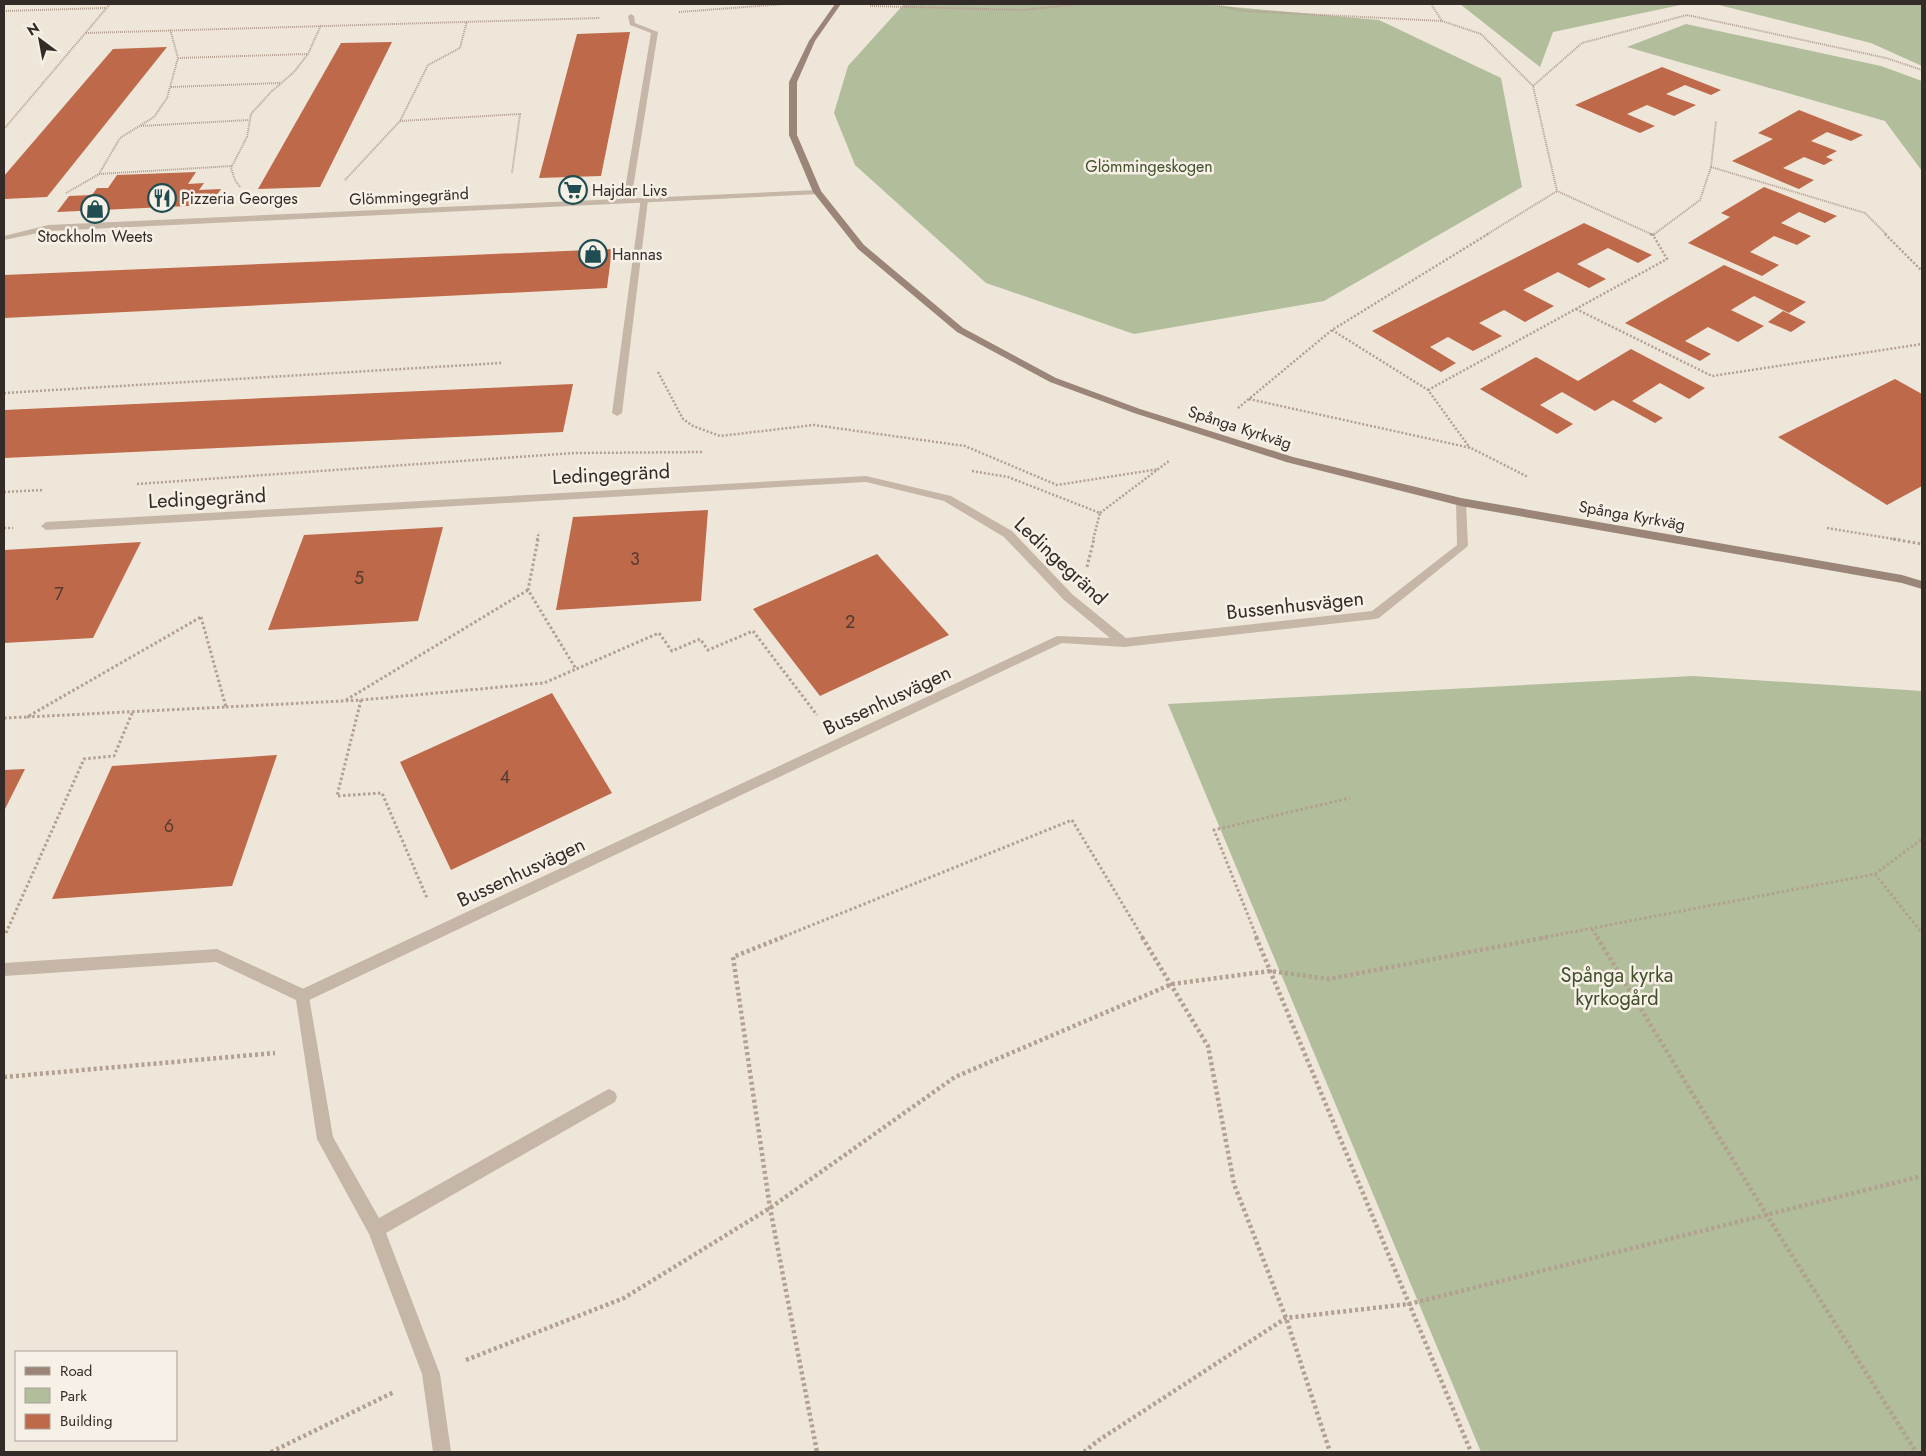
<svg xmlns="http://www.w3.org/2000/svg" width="1926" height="1456" font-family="Jost,sans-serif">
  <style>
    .green { fill: #b1bd9b }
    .building { fill: #bd694a }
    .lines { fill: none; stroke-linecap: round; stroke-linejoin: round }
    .path-far3 { stroke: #b2a091; stroke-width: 2; stroke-dasharray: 1 1; stroke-linecap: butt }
    .path-far2 { stroke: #b2a091; stroke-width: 2.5; stroke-dasharray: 2 2; stroke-linecap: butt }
    .path-far1 { stroke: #b2a091; stroke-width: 3; stroke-dasharray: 2.5 2.5; stroke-linecap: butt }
    .path { stroke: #b2a091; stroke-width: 4.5; stroke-dasharray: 3 3; stroke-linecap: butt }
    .lane { fill: #c6b6a7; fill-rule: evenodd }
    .street { fill: #c6b6a7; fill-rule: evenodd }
    .secondary { fill: #9a8578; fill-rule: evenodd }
    .labels { text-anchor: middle; stroke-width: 5; stroke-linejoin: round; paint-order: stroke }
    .far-park-label { font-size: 16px; fill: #424f2d; stroke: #f7f0e6 }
    .far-poi-label { font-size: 16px; fill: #332b27; stroke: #f7f0e6; text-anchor: start }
    .far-street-label { font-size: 16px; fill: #332b27; stroke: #f7f0e6 }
    .number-label { font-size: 18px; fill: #563a30 }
    .street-label { font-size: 20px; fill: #332b27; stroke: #f7f0e6 }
    .park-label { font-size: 20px; fill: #424f2d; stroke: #f7f0e6 }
  </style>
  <rect width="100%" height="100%" fill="#efe6da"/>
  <g class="green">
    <polygon points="904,4 1199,4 1379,20 1501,78 1522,187 1324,301 1134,334 986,283 855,165 834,113 848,66"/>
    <polygon points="1460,4 1685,4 1553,32 1540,67"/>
    <polygon points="1715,4 1922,4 1922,66 1871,43"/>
    <polygon points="1686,24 1881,66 1922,81 1922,171 1885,121 1627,47"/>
    <polygon points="1693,676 1922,691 1922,1452 1481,1452 1168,704"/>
  </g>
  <g class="building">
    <polygon points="630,32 601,176 539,178 577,34"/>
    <polygon points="392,42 320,187 258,189 341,43"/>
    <polygon points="167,47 47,197 4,199 4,176 113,49"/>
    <polygon points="1662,67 1721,90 1711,95 1685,85 1666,94 1696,105 1674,116 1647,105 1627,114 1655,126 1640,133 1575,105"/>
    <polygon points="1799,110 1863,135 1851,141 1827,132 1811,141 1837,151 1826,157 1833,160 1824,165 1804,157 1783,168 1814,180 1799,189 1732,161 1773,139 1758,133"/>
    <polygon points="196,172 188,184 204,183 199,190 221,189 210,205 57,212 69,196 92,195 97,188 108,188 117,175"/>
    <polygon points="1764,187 1837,216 1825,223 1799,212 1781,223 1811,236 1797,245 1774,236 1750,252 1779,265 1762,276 1688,243 1730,217 1721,213"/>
    <polygon points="1584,223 1652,255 1638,263 1608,248 1577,264 1606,279 1589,288 1558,272 1523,290 1554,306 1525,322 1504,310 1479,323 1502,336 1473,351 1448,337 1430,347 1456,363 1441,372 1372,331"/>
    <polygon points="612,249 607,288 4,318 4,275"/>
    <polygon points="1724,265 1806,302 1789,313 1754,296 1731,310 1764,326 1738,342 1708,327 1685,341 1711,354 1700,361 1625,323"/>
    <polygon points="1783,311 1806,322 1791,332 1768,322"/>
    <polygon points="1631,349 1705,388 1689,399 1660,383 1632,401 1663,418 1655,423 1613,400 1595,411 1562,392 1540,405 1573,424 1557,434 1480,389 1536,357 1578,381"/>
    <polygon points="1895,379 1922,394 1922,486 1887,505 1778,437"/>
    <polygon points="573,384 563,432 4,458 4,410"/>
    <polygon points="708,510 701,601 556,610 573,517"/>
    <polygon points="443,527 418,621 268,630 304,535"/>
    <polygon points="141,542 93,638 4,643 4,550"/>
    <polygon points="877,554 949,635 820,696 753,609"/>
    <polygon points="552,693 612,793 451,870 400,762"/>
    <polygon points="277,755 232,886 52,899 112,766"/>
    <polygon points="25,769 4,811 4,770"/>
  </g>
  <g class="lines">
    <g class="path-far3">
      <polyline points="1211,4 1245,11 1442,21 1481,34 1533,86 1557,191 1653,235"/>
      <polyline points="1431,4 1442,21"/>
      <polyline points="870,6 1023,10 1081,4"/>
      <polyline points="4,11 106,8"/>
      <polyline points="679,12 785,4"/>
      <polyline points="86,33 600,18"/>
      <polyline points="178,58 308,54"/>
      <polyline points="1533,86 1582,43 1687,15 1886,58 1922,70"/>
      <polyline points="171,87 280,83"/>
      <polyline points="400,121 520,114 512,173"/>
      <polyline points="141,126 249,120"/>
      <polyline points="4,129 110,4"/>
      <polyline points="1711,167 1865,213 1887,235"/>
      <polyline points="99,174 232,166"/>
      <polyline points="345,180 400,121 428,65 460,48 467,21"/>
      <polyline points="240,187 235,180 231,168 247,137 251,114 271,92 294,72 308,54 321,25"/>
      <polyline points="66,193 99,174 120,138 154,117 167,98 178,58 170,29"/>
      <polyline points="1486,235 1557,191"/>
      <polyline points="1653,235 1700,200 1711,167 1716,121"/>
    </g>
    <g class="path-far2">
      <polyline points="1650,234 1653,235"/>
      <polyline points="1885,234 1922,271"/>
      <polyline points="1576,309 1712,376 1922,344"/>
      <polyline points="1332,330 1428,390 1470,448"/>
      <polyline points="658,372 683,419 693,426 720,436 814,425 965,446 1057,485 1159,469"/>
      <polyline points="1428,390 1667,259 1653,235 1655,234"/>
      <polyline points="4,393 501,363"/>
      <polyline points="1249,399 1471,448 1528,477"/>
      <polyline points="1238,408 1332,330 1488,234"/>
      <polyline points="972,471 1008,477 1100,513 1093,540"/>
      <polyline points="137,484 574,453 704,452"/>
      <polyline points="4,492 43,490"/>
      <polyline points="1100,513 1169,461"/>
      <polyline points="4,528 13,528"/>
      <polyline points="1827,528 1900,540"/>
      <polyline points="537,540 539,532"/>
    </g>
    <g class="path-far1">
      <polyline points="538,539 528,590 576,669 659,633 672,651 700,639 708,650 753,631 817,715"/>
      <polyline points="1893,539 1922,544"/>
      <polyline points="1087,567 1094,539"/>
      <polygon points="201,617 226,707 27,717"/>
      <polyline points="346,700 528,590"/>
      <polyline points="361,700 337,796 382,793 427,898"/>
      <polyline points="226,707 361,700 544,683 576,669"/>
      <polyline points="4,718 27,717"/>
      <polyline points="1875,874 1922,933"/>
      <polyline points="1592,929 1598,938"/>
      <polyline points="6,933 84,759 114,756 133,711"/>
      <polyline points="780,938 1072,820 1143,938"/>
      <polyline points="1257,938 1214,830 1350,798"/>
      <polyline points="1541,938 1875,874 1922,839"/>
    </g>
    <g class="path">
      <polyline points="783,937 733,957 770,1208 817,1452"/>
      <polyline points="1142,937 1208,1046 1234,1184 1286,1318 1330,1452"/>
      <polyline points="1256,937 1471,1452"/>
      <polyline points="1597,937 1766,1214 1916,1452"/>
      <polyline points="4,1077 275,1053"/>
      <polyline points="466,1360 624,1298 770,1208 955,1077 1172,984 1270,971 1329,979 1548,937"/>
      <polyline points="271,1452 394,1392"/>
      <polyline points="1084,1452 1099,1440 1286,1318 1409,1304 1922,1176"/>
    </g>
    <g class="lane">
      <polygon points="631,14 634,16 635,23 658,32 631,201 627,203 623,201 651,33 630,25 628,16"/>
      <polygon points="641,198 648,200 622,413 617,416 612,413"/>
      <polygon points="217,949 308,991 333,1137 379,1218 603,1092 609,1089 615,1092 617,1097 615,1102 386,1233 440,1374 451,1452 433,1452 422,1374 369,1234 317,1139 296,1000 216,962 4,976 4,963"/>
    </g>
    <g class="street">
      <polygon points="817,190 820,190 820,194 48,231 4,240 4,236 48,225"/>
      <polygon points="866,476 951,496 1012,531 1072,594 1126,638 1372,611 1457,545 1456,502 1461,498 1466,502 1468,546 1379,618 1375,619 1124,647 1062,643 303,1003 298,1001 296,996 298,991 1057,636 1110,638 1064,600 1004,537 944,501 866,482 46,530 41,526 46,522"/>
    </g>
    <polygon class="secondary" points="835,4 841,4 815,41 797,82 797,135 821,191 864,245 963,328 1056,378 1140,409 1293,457 1461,498 1902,575 1922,581 1922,589 1902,583 1461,506 1286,462 1134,413 1050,382 957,332 858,249 813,192 789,135 789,82 809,41"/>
  </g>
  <defs>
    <symbol id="supermarket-ring" viewBox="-11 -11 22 22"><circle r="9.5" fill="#f7f0e6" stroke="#204d51" stroke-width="1.5"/><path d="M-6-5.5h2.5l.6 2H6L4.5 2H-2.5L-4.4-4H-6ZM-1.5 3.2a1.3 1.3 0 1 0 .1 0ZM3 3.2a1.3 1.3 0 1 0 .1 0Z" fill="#204d51"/></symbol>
    <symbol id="restaurant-ring" viewBox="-11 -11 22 22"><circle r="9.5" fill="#f7f0e6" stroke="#204d51" stroke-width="1.5"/><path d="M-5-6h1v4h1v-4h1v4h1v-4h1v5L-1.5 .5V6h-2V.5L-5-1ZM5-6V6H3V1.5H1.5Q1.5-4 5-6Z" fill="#204d51"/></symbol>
    <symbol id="shop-ring" viewBox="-11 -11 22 22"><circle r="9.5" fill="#f7f0e6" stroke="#204d51" stroke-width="1.5"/><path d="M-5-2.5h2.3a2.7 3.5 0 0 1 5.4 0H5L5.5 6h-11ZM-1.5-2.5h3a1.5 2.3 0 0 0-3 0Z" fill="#204d51"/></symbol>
  </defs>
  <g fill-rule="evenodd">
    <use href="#supermarket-ring" x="557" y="174" width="32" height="32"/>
    <use href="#restaurant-ring" x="146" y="182" width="32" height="32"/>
    <use href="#shop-ring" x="79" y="193" width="32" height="32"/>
    <use href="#shop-ring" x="577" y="238" width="32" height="32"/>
  </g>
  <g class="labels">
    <g class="far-park-label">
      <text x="1149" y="172">Glömmingeskogen</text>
    </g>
    <g class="far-poi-label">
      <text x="592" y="196">Hajdar Livs</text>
      <text x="181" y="204">Pizzeria Georges</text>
      <text x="95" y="242" text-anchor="middle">Stockholm Weets</text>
      <text x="612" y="260">Hannas</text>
    </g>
    <g class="far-street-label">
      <text transform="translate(409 196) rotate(-3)" y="6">Glömmingegränd</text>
      <text transform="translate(1240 427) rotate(18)" y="6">Spånga Kyrkväg</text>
      <text transform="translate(1632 515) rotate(10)" y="6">Spånga Kyrkväg</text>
    </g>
    <g class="number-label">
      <text x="635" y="565">3</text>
      <text x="359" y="584">5</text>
      <text x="59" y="600">7</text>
      <text x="850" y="628">2</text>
      <text x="505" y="783">4</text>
      <text x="169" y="832">6</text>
    </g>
    <g class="street-label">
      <text transform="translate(611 474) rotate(-3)" y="7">Ledingegränd</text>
      <text transform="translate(207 498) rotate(-3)" y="7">Ledingegränd</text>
      <text transform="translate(1061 561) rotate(43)" y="7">Ledingegränd</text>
      <text transform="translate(1295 605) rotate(-6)" y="7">Bussenhusvägen</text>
      <text transform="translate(887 700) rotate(-25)" y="7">Bussenhusvägen</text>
      <text transform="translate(521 872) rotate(-25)" y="7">Bussenhusvägen</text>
    </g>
    <g class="park-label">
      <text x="1617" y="982">Spånga kyrka<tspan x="1617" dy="23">kyrkogård</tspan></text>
    </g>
  </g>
  <rect width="1926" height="1456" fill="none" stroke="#332b27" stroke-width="10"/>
  <rect x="15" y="1351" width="162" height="90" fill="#f7f0e6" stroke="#a9a19a"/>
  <rect x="25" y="1367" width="25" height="8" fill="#9a8578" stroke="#a9a19a"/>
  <text x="60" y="1376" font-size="15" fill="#332b27">Road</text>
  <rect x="25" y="1388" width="25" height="15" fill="#b1bd9b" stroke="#a9a19a"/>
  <text x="60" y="1401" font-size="15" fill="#332b27">Park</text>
  <rect x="25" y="1414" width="25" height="15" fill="#bd694a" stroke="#a9a19a"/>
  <text x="60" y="1426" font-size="15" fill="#332b27">Building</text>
  <g transform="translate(40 40) rotate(328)" stroke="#f7f0e6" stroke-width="4" paint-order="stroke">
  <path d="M0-4L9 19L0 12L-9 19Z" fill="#332b27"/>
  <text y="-8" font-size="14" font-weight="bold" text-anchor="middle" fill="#332b27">N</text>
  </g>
</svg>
